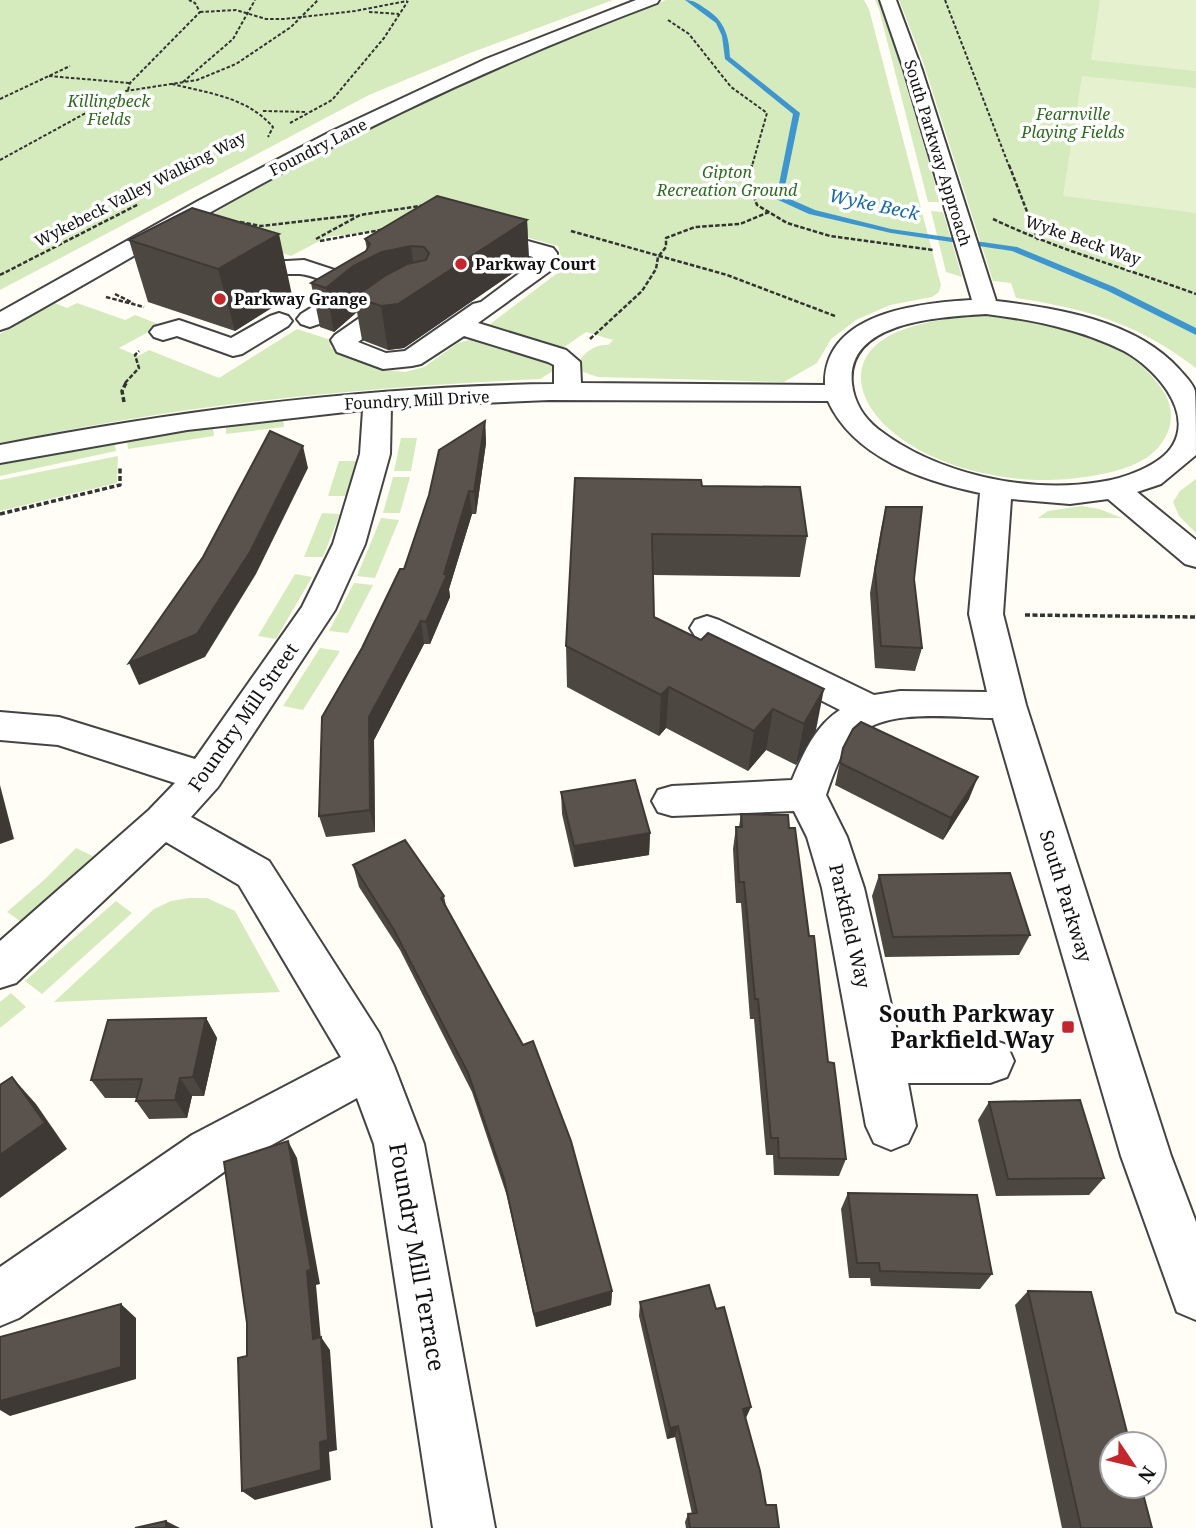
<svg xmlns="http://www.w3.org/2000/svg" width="1196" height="1528" font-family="'Noto Serif',serif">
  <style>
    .green { fill: #d5ebbd }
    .pitch { fill: #e6f2cf }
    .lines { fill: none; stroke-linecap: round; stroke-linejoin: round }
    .stream { fill: #3f96cf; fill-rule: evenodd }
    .minor-casing { stroke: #444; stroke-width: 4 }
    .path-far2 { stroke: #333; stroke-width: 2; stroke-dasharray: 3.5 2; stroke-linecap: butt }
    .path-far1 { stroke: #333; stroke-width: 2.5; stroke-dasharray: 4.5 2; stroke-linecap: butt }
    .path { stroke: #333; stroke-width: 3.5; stroke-dasharray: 5 2.5; stroke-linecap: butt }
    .minor { fill: #fff; fill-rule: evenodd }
    .wall { fill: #4d4742 }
    .shaded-wall { fill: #3f3936 }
    .building { fill: #5a524d; stroke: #3f3936; stroke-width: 2 }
    .poi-dot { fill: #c4262e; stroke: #fff; stroke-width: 2.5 }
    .labels { text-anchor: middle; stroke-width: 7; stroke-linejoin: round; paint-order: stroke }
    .far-park-label { font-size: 16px; font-style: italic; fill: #2f6b1f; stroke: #fff }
    .far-street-label { font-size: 16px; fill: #111; stroke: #fff }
    .far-poi-label { font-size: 16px; font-weight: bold; fill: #111; stroke: #fff; text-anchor: start }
    .far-water-label { font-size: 18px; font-style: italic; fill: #1768a6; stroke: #fff }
    .street-label { font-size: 19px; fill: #111; stroke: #fff }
    .near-poi-label { font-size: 23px; font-weight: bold; fill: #111; stroke: #fff; text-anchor: end }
    .near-street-label { font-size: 23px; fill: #111; stroke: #fff }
  </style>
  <rect width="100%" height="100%" fill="#fffdf5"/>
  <g class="green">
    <polygon points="0,0 613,0 470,53 369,95 0,290"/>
    <path d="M 666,0 L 864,0 L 869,9 L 941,285 L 939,292 L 932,297 L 890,305 L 856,320 L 831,339 L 817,363 L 784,382 L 598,377 L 583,372 L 579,363 C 583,352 596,344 608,345 L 613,340 L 586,332 L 560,350 L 489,325 L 564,268 L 558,246 L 464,220 L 327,237 L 291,256 L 197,224 C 344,133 504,61 666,0 Z"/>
    <polygon points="875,0 881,0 885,8 940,202 928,202 879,9"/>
    <path d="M 899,0 L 1196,0 L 1196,368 C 1137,323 1087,309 1016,298 L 1011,283 L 993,281 L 922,59 Z"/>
    <polygon points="931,211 943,212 962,277 946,272"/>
    <path d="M 55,303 L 67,308 L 77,303 L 125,320 L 135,315 L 161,325 L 119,348 L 138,356 L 149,350 L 219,378 L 297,329 L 334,341 L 330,346 L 335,352 L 386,370 L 405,372 L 424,367 L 458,343 L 473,339 L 548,361 L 552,364 L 553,371 L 540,379 C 358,387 178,405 0,444 L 0,334 Z"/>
    <path d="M 981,316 C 1044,320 1130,334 1165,394 C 1174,411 1173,428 1161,444 C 1145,466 1112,473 1085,477 C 1022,487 938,472 889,429 C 875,416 862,399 861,379 C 860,326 943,318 981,316 Z"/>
    <polygon points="283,417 284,427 226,434 226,424"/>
    <polygon points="213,427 214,436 128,449 127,440"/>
    <polygon points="401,438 417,438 411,471 394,471"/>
    <polygon points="114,441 116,451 0,476 0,465"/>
    <polygon points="118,456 117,483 0,511 0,480"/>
    <polygon points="339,461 356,461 346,496 328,496"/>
    <polygon points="393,477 410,477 400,513 383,513"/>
    <polygon points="1196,479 1196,533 1179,516 1173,502 1180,491"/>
    <polygon points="1081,506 1099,509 1122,518 1038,518 1048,511"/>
    <polygon points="322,513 340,514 323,557 304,557"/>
    <polygon points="381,518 399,520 375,578 357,576"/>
    <polygon points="295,574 312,577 276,639 258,636"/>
    <polygon points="354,583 373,585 348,633 329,631"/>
    <polygon points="320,648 340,651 303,710 283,706"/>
    <polygon points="76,848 93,856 23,923 7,912 44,880"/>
    <polygon points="189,898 207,898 235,911 280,992 54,1002 154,909 171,901"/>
    <polygon points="116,901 132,913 42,994 25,981"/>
    <polygon points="11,993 26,1007 0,1028 0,1002"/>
  </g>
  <g class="pitch">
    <polygon points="1100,0 1196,0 1196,71 1091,60"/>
    <polygon points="1082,76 1196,88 1196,213 1063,196"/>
  </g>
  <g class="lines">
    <path class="stream" d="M 685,0 C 694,0 699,4 706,9 C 725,21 729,36 730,57 L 800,113 L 783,196 L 815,210 L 891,229 L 1017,247 L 1114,287 L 1196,328 L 1196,335 L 1108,291 L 1012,251 L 891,233 L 809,214 L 776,199 L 793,114 L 725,59 L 722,36 L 716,23 Z"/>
    <defs>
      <g id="minor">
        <path d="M 636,0 L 659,0 L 657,3 C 532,50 412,104 295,166 C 198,217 104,274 9,327 L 0,330 L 0,312 L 198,201 L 330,132 L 486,59 Z"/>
        <path d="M 880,0 L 896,0 L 922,70 L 996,301 C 1058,308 1136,321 1179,369 C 1185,376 1192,382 1195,391 C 1196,409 1196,436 1196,455 L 1161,484 L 1137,492 L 1196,540 L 1196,567 L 1185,564 L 1108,499 L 1070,504 L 1011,499 L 1003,614 L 1026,705 L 1171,1156 L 1196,1222 L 1196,1320 L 1177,1312 L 1121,1156 L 993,718 C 953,718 887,707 855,737 C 840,752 833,775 826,795 L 847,837 L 864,888 L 899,1039 L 990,1039 L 1007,1045 L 1014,1061 L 1007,1077 L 990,1083 L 908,1083 L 916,1126 L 908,1143 L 891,1150 L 874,1143 L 866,1126 L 822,888 L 807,837 L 794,811 L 672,816 L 658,812 L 652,801 L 658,790 L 672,786 L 792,780 C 803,754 815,726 840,710 L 695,636 L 690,628 L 695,620 L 707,616 L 719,620 L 874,695 L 900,691 L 987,692 L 969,614 L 980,493 C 924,481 854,458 828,401 L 549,400 L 391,407 L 390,454 L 365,544 L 335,610 L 218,787 L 191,817 L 269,861 L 379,1033 L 394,1066 L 424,1144 L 495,1528 L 433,1528 L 374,1144 L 357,1098 L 228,1169 L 19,1318 L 0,1326 L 0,1267 L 192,1135 L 341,1057 L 239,885 L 166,842 L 16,983 L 0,988 L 0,941 L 149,810 L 175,783 L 58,745 L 0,740 L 0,712 L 59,717 L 195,759 L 302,607 L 333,544 L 360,454 L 363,410 L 187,430 L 0,463 L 0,445 C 183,410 368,386 554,384 L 554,365 L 548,362 L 464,336 L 421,364 L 412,366 L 383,369 L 337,352 L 331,340 L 335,335 L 394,294 L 403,292 L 412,294 L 415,299 L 412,304 L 358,342 L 386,353 L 405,351 L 473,304 L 481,302 L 533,263 L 533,257 L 469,239 L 466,234 L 469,229 L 477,227 L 553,248 L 557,253 L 557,266 L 478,323 L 566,350 L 580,362 L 581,383 L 825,385 C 823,313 918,303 972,300 L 904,70 ZM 986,314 C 1034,320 1080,329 1124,351 C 1152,366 1194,409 1173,445 C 1161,466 1122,479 1100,482 C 1027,494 936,474 878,429 C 864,418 854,402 852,384 C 845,320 943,317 986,314 Z"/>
        <path d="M 237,250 L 269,262 L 304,260 L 371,282 L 374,287 L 371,292 L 319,324 L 310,327 L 301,324 L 297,319 L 301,314 L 343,288 C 329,284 313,275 300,274 C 277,273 241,280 225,257 L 229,252 Z"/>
        <polygon points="279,313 288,316 292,321 288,326 242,354 233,356 177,336 163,340 154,337 150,332 154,327 179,320 231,338 270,316"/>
      </g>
    </defs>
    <use href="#minor" class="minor-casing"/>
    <g class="path-far2">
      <polyline points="945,0 1009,166"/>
      <polyline points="200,12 236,10 266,19 284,19 355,11 407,1"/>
      <polyline points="369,12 399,14"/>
      <polyline points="668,20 689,34 731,87 767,113 752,166"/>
      <polyline points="49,76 130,83"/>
      <polyline points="183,82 233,39 255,0"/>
      <path d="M 172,84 C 208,93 247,97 273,127 L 268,137"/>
      <polyline points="128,90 130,83 200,12 195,3 189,0"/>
      <polyline points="0,99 70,66"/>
      <polyline points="263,111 307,112"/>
      <polyline points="290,123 332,100 384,38 408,1"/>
      <polyline points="0,160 126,91 197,80 236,64 291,27 318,0"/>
    </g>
    <g class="path-far1">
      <polyline points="752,165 748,180 757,205 787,223 830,236 933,250"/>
      <polyline points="1009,165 1038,240"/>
      <path d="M 993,219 C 1058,250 1128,269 1196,294"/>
      <polyline points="240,222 261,226 356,215"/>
      <polyline points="571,231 727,275 835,316"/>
      <polyline points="316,239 360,215 426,205"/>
      <polyline points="320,241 386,229"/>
      <polyline points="0,275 139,204"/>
      <polyline points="115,294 133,303"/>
      <polyline points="106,297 144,307"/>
      <polyline points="590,339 642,291 656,269 658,257 666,247 666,238 695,227 740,224 769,212"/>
      <polyline points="125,383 139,368 135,355 139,351"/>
    </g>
    <g class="path">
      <polyline points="124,402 122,391 127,381"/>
      <polyline points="0,514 120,485 120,466"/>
      <polyline points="1025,615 1196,617"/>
    </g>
    <use href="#minor" class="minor"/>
  </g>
  <g class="wall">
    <polygon points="192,208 292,295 235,331 148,302 129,240"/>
    <polygon points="527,220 529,262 404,348 388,350 362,340 357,312 334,332 320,327 311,283 366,251 367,250 365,239"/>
    <polygon points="485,421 486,443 476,514 472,514 449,589 450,597 430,644 424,644 374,740 375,832 326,837 319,816 362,648"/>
    <polygon points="575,478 702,486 807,536 800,577 653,575 654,617 816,730 796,765 766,750 748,771 666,728 659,736 567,687 566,646"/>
    <polygon points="886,507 914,579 922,648 915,671 875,668 870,593 881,529"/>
    <polygon points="843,748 969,799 943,840 835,785"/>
    <polygon points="561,792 650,833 649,855 574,867 562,814"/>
    <polygon points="741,814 789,828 809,936 828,1062 846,1159 839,1176 774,1175 773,1155 766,1155 754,1019 750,1019 741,903 736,903 733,849 736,827 739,827"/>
    <polygon points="353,865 444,896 446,906 612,1291 611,1305 536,1327 507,1196 472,1092 400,950 359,887"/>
    <polygon points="879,875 1030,935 1019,955 885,957 872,896"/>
    <polygon points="206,1018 217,1038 204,1096 192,1096 187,1118 149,1119 136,1101 137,1098 105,1098 91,1080"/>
    <polygon points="989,1102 1104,1178 1089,1195 996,1196 978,1120"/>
    <polygon points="848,1193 992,1274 980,1289 871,1286 870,1278 849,1278 841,1209"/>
    <polygon points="1028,1291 1152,1528 1062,1528 1015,1305"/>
    <polygon points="640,1302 745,1418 766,1505 779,1528 686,1528 685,1522 688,1514 692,1514 675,1437 667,1439 639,1316"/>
  </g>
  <g class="shaded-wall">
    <polygon points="527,220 529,262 404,348 388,350 381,306"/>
    <polygon points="279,234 292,295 235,331 218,269"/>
    <polygon points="411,246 416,288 355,297 357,312 334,332 326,288 353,266 382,252"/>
    <polygon points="485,421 486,443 476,514 474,492"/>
    <polygon points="303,446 308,468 256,574 205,657 139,685 129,663"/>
    <polygon points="469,491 472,514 449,589 450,597 430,644 426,622 444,574"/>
    <polygon points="421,621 424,644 374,740 375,832 370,810 369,717"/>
    <polygon points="669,687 666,728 659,736 661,695"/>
    <polygon points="824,689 816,730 796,765 804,724"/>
    <polygon points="773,709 766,750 748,771 754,731"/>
    <polygon points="978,777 969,799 943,840 951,818"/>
    <polygon points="0,785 14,839 0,844"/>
    <polygon points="650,833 649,855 574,867 574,846"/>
    <polygon points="206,1018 217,1038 204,1096 193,1077"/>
    <polygon points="12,1077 36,1104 67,1149 0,1198 0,1155"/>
    <polygon points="180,1078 192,1096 187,1118 175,1100"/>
    <polygon points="288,1141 297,1158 320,1284 316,1285 322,1351 321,1337 330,1350 337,1450 329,1452 331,1480 255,1500 242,1491 320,1442 313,1339"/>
    <polygon points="612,1291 611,1305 536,1327 534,1314"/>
    <polygon points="121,1304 136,1318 136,1379 10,1416 0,1410 0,1401"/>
    <polygon points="751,1407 746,1418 743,1409"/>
    <polygon points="678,1426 675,1437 667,1439 670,1428"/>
    <polygon points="166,1521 180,1528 166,1528"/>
  </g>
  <g class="building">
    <polygon points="437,196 527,220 398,304 381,306 355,297 386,275 407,264 426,260 429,253 424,247 411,246 382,252 353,266 326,288 311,283 366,251 370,244 365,239"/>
    <polygon points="192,208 279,234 218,269 129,240"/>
    <polygon points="485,421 474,492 469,491 444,574 447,575 426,622 421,621 369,717 370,810 319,816 322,717 362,648 400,569 404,569 429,495 439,450"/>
    <polygon points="270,431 303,446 250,552 197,634 129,663 203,557"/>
    <polygon points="575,478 701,480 702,486 800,487 807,536 652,534 654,617 701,640 708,633 824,689 804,724 773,709 754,731 669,687 661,695 566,646"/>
    <polygon points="886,507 922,507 914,579 922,648 881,646 875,570"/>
    <polygon points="861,722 978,777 951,818 840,763 843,748 853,729"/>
    <polygon points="635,780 650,833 574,846 561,792"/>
    <polygon points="741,814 788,815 789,828 795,828 809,936 814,936 828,1062 834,1063 846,1159 779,1158 778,1138 771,1138 758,999 755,999 744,882 739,882 736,827 742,827"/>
    <polygon points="405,840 444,896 441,898 523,1045 533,1041 571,1141 612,1291 534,1314 504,1179 468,1073 394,930 353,865"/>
    <polygon points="1010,873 1030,935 893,937 879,875"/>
    <polygon points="206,1018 193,1077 180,1078 175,1100 136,1101 142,1079 91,1080 108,1020"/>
    <polygon points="12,1077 45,1123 0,1155 0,1085"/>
    <polygon points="1080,1100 1104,1178 1008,1179 989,1102"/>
    <polygon points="288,1141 311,1269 307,1271 313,1339 321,1337 328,1440 320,1442 321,1470 242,1491 238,1358 247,1356 247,1323 224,1162"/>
    <polygon points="848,1193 977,1195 992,1274 880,1271 879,1263 857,1263"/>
    <polygon points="709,1285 716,1309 724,1307 751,1407 743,1409 760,1471 766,1505 776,1505 779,1528 690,1528 688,1514 697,1513 678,1426 670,1428 640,1302"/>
    <polygon points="1028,1291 1091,1292 1130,1444 1112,1444 1112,1486 1141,1486 1152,1528 1081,1528"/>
    <polygon points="121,1304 121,1367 0,1401 0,1337"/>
    <polygon points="166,1521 166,1528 135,1528"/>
  </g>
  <g class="poi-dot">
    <circle cx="461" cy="264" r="7"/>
    <circle cx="220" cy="299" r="7"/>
    <rect x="1061" y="1020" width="14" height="14" rx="3.5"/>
  </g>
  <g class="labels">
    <g class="far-park-label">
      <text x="109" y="107">Killingbeck<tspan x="109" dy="18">Fields</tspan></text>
      <text x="1073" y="120">Fearnville<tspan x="1073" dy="18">Playing Fields</tspan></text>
      <text x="727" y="178">Gipton<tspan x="727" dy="18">Recreation Ground</tspan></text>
    </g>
    <g class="far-street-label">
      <text transform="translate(318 147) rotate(-27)" y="6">Foundry Lane</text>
      <text transform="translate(938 153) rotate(73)" y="6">South Parkway Approach</text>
      <text transform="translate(140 189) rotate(-27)" y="6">Wykebeck Valley Walking Way</text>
      <text transform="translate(1083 240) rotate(19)" y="6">Wyke Beck Way</text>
      <text transform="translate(417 400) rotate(-3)" y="6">Foundry Mill Drive</text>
    </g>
    <g class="far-poi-label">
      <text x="475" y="270">Parkway Court</text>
      <text x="234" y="305">Parkway Grange</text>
    </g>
    <g class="far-water-label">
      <text transform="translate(874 205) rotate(12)" y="6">Wyke Beck</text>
    </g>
    <g class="street-label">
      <text transform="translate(243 717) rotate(-55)" y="7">Foundry Mill Street</text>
      <text transform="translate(1066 896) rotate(73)" y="7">South Parkway</text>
      <text transform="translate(850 926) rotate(77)" y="7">Parkfield Way</text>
    </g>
    <g class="near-poi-label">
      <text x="1054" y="1022">South Parkway<tspan x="1054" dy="26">Parkfield Way</tspan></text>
    </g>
    <g class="near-street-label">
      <text transform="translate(417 1257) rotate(80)" y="8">Foundry Mill Terrace</text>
    </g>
  </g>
  <g transform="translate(1133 1465) rotate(125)"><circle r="33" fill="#ffffff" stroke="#a0a0a0" stroke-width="2"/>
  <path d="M0-5L12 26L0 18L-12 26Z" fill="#c4262e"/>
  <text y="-10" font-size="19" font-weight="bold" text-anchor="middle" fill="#111111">N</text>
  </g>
</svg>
